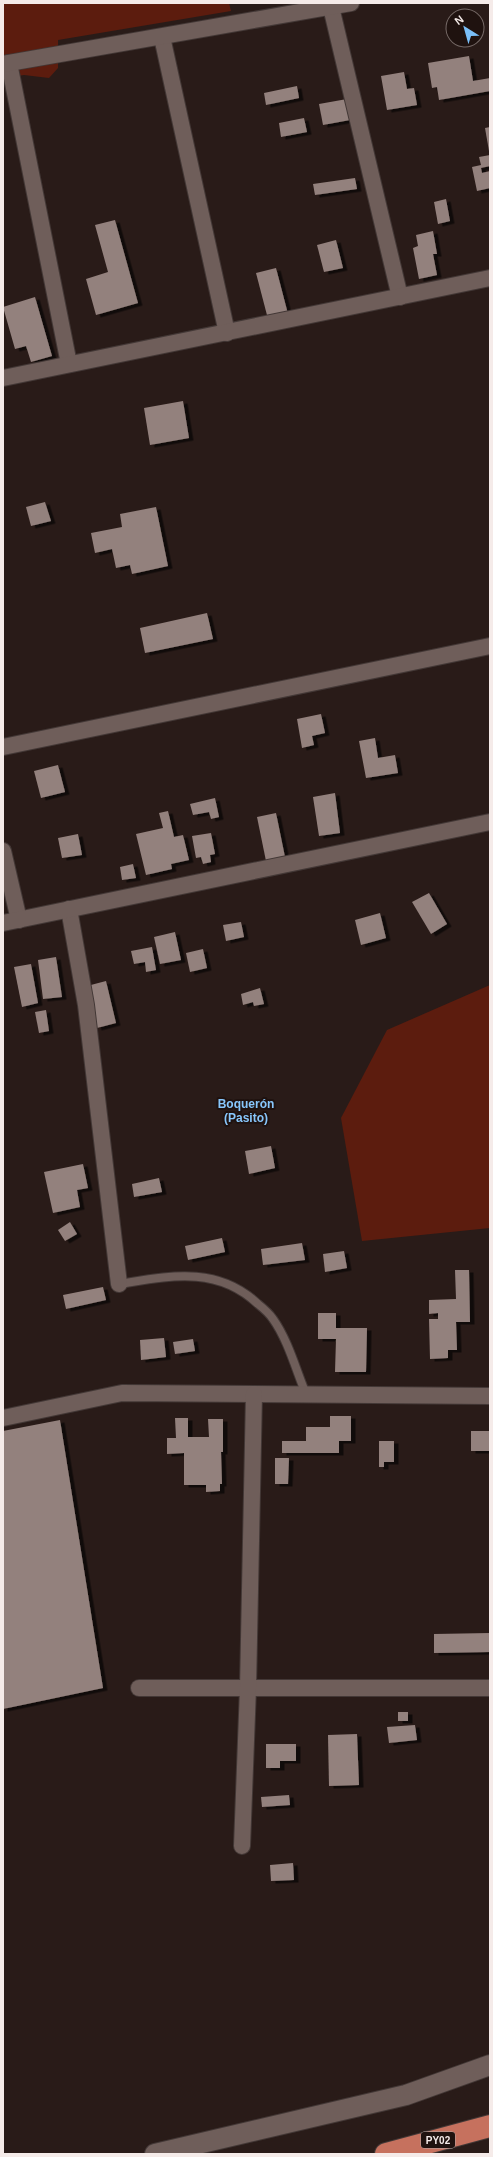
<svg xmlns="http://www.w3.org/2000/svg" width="493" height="2157" font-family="Arial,sans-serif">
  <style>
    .green { fill: #5c1c0e }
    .building { fill: #93817d; filter: url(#shadow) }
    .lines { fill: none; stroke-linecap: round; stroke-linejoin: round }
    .service-casing { stroke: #433836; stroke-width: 10 }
    .minor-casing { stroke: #433836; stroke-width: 18 }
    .tertiary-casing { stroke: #433836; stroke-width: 22 }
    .trunk-casing { stroke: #433836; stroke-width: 24 }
    .service { stroke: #6f5e5a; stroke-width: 8 }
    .minor { stroke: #6f5e5a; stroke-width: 16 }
    .tertiary { stroke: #6f5e5a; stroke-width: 20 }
    .trunk { stroke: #c6715e; stroke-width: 22 }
    .labels { text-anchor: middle; stroke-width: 4; stroke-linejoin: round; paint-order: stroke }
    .shield { fill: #1f120f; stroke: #b5aaa8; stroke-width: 1 }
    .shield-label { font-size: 10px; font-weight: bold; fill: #f5ebe9 }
    .neighbourhood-label { font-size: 12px; font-weight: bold; fill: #88c7fc; stroke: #1f120f }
  </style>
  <defs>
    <filter id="shadow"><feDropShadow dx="4.5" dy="2.5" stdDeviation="0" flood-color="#0009"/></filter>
  </defs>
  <rect width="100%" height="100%" fill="#291b18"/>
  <g class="green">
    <polygon points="3,3 229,3 231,11 58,40 58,68 49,78 24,75 3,78"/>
    <polygon points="490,985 490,1228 362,1241 341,1118 387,1030"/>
  </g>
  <g class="building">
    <polygon points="469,56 473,81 490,78 490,91 439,100 437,87 432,88 428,63"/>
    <polygon points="404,72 407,89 414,88 417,105 387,110 381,76"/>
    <polygon points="297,86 299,98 266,105 264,93"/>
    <polygon points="347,99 350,120 323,125 319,104"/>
    <polygon points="304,118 307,132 281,137 279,123"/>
    <polygon points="490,127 490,151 489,151 485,128"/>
    <polygon points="490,155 490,166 481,168 482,173 490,171 490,188 477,191 472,167 481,165 479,157"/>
    <polygon points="355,178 357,189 315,195 313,184"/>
    <polygon points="446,199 450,221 438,224 434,202"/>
    <polygon points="115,220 138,303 96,315 86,279 108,272 95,225"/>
    <polygon points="433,231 437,254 433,254 437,275 419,279 413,248 418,246 416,235"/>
    <polygon points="336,240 343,268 324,272 317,245"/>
    <polygon points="276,268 288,314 268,319 256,273"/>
    <polygon points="35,297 52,356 31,362 26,346 15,349 3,307"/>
    <polygon points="183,401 189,438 150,445 144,408"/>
    <polygon points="45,502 51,521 31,526 26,507"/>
    <polygon points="156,507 168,566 132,574 130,565 116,568 112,549 95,553 91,533 122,527 120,514"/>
    <polygon points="207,613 213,639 145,653 140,628"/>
    <polygon points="321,714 325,733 312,736 314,745 302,748 297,719"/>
    <polygon points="375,738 378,758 395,755 398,773 366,778 359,741"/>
    <polygon points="58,765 65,792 41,798 34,771"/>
    <polygon points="335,793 340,833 319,836 313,797"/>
    <polygon points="215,798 219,817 211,819 209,812 193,815 190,804"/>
    <polygon points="168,811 174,837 183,835 189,860 171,864 172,869 146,875 136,834 163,828 159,813"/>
    <polygon points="276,813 285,857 266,861 257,817"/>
    <polygon points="211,833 215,854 210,855 211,862 203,864 201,857 196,858 192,836"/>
    <polygon points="78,834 82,855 62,858 58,838"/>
    <polygon points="133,864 136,878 122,880 120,867"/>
    <polygon points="429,893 447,924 431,934 412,902"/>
    <polygon points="380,913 386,938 361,945 355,920"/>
    <polygon points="241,922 244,937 226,941 223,925"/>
    <polygon points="175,932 181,960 160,964 154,937"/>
    <polygon points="152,947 156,970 146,972 145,962 134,964 131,951"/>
    <polygon points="203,949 207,968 190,972 186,953"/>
    <polygon points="56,957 62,997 43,999 38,960"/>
    <polygon points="31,964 38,1003 22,1007 14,967"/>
    <polygon points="106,981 116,1023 97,1028 87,986"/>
    <polygon points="260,988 264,1004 254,1006 253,1002 243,1005 241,994"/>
    <polygon points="46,1010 49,1031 39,1033 35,1012"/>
    <polygon points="271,1146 275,1168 249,1174 245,1151"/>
    <polygon points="83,1164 88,1188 77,1190 80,1207 53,1213 44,1172"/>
    <polygon points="159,1178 162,1192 134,1197 132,1184"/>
    <polygon points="70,1222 77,1234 65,1241 58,1230"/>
    <polygon points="222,1238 225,1252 188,1260 185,1246"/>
    <polygon points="302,1243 305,1260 263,1265 261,1249"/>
    <polygon points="344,1251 347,1268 325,1272 323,1254"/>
    <polygon points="455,1270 469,1270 470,1322 456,1322 457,1350 448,1350 448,1358 430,1359 429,1319 438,1319 438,1313 429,1314 429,1300 456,1299"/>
    <polygon points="103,1287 106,1300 66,1309 63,1295"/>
    <polygon points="318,1313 336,1313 336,1328 367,1328 366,1372 335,1372 336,1339 318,1339"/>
    <polygon points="164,1338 166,1357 141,1360 140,1340"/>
    <polygon points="193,1339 195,1351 175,1354 173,1342"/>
    <polygon points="330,1416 351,1416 351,1441 339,1441 339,1453 282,1453 282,1441 306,1441 306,1427 330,1427"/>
    <polygon points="175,1418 188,1418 188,1437 209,1437 208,1419 223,1419 223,1452 221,1452 222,1484 220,1484 220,1491 206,1492 206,1485 184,1485 184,1453 167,1454 167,1438 176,1438"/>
    <polygon points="60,1420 103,1688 3,1709 3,1431"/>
    <rect x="471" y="1431" width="19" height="20"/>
    <polygon points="379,1441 394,1441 394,1462 384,1462 384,1467 379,1467"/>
    <polygon points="275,1458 289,1458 288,1484 275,1484"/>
    <polygon points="490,1633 490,1652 434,1653 434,1634"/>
    <rect x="398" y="1712" width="10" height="9"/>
    <polygon points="415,1725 417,1740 389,1743 387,1727"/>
    <polygon points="357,1734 359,1785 329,1786 328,1735"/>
    <polygon points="266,1744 296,1744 296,1761 280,1761 280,1768 266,1768"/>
    <polygon points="289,1795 290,1805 262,1807 261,1797"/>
    <polygon points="293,1863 294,1880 271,1881 270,1865"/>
  </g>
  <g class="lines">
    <defs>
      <path id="service" d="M 119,1284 C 169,1276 217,1265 258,1304 C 263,1308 269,1313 273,1319 C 288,1340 296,1370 306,1394"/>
      <g id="minor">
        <polyline points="331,7 400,297"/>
        <polyline points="162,37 227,333"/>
        <polyline points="9,63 69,364"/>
        <polyline points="3,64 351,3"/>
        <polyline points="3,378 490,278"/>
        <polyline points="3,747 490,646"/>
        <polyline points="3,851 19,920"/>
        <polyline points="69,909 86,1005 119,1284"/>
        <polyline points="3,923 490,822"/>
        <polyline points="3,1418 122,1393 490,1396"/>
        <polyline points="139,1688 490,1688"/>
        <polyline points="242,1846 248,1688 254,1394"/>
      </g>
      <polyline id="tertiary" points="155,2154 406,2095 490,2065"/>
      <polyline id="trunk" points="386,2154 490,2126"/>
    </defs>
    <use href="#service" class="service-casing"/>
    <use href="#minor" class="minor-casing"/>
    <use href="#tertiary" class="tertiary-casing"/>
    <use href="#trunk" class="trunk-casing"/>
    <use href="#service" class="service"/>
    <use href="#minor" class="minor"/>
    <use href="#tertiary" class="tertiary"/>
    <use href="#trunk" class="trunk"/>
  </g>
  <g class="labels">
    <rect class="shield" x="421" y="2132" width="34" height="16" rx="3"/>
    <g class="shield-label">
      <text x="438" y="2144">PY02</text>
    </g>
    <g class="neighbourhood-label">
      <text x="246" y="1108">Boquerón<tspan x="246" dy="14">(Pasito)</tspan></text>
    </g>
  </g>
  <rect width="493" height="2157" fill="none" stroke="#f5ebe9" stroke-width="8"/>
  <g transform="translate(465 28) rotate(323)"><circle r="19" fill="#1f120f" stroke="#756966"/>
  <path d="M0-3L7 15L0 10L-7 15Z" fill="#7abff8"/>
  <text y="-6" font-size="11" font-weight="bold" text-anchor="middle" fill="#f5ebe9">N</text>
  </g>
</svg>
